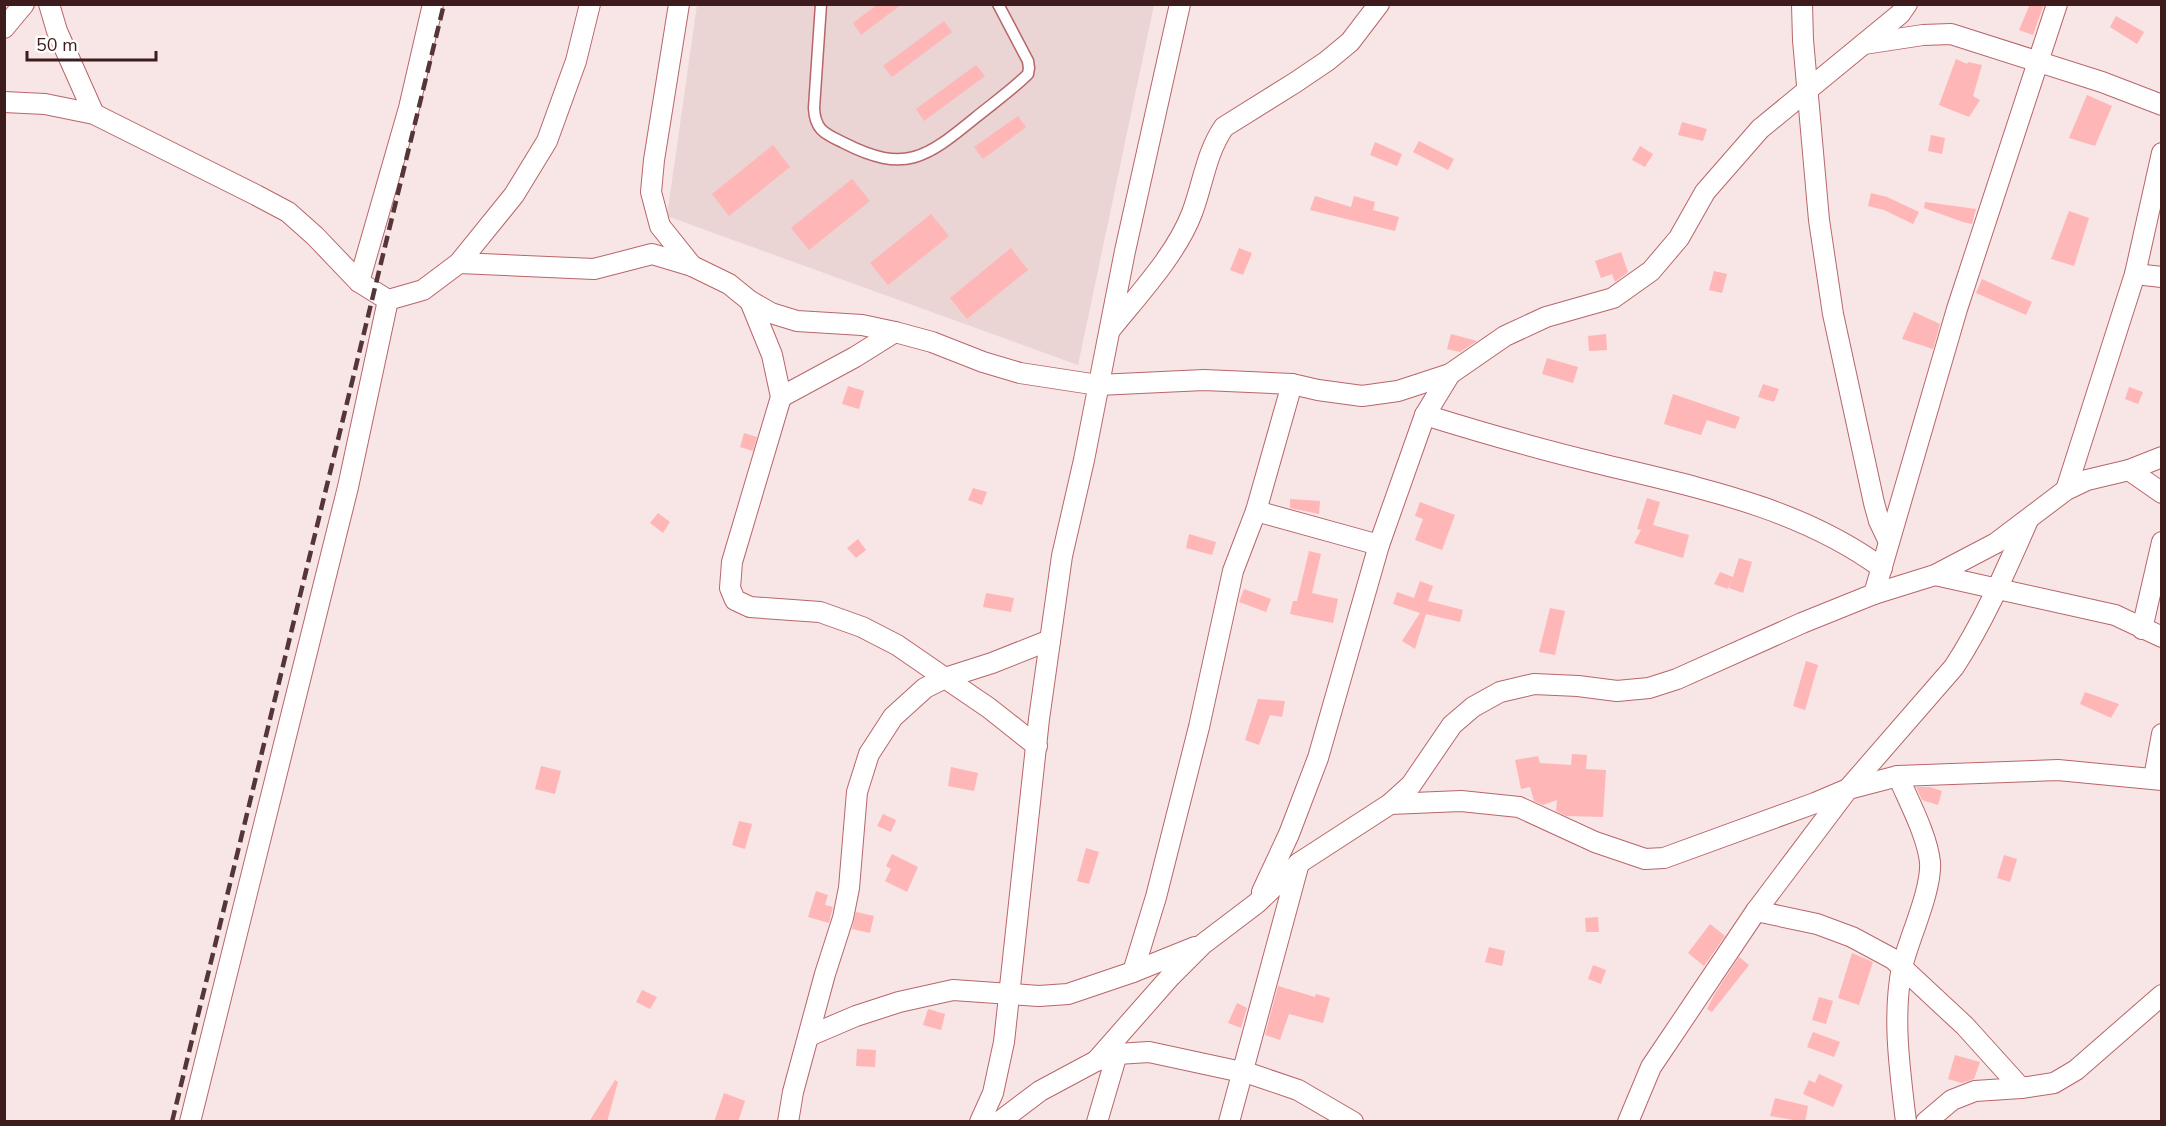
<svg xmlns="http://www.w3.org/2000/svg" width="2166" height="1126" font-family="'Nunito Sans',sans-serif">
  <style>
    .built { fill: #ead4d4 }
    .building { fill: #ffb6b7 }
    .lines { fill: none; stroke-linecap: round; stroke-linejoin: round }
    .service-casing { stroke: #b86669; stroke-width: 13 }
    .minor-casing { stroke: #b86669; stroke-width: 22 }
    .service { stroke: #fff; stroke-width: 10 }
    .minor { stroke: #fff; stroke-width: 20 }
    .rail { stroke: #553537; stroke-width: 4.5; stroke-dasharray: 12 6; stroke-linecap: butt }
  </style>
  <rect width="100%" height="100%" fill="#f8e5e5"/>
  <polygon class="built" points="697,5 1154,5 1078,365 667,216"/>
  <g class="building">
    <polygon points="878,4 902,4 861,35 853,23"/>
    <polygon points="2030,4 2044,4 2033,35 2019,30"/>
    <polygon points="2116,16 2144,32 2137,44 2110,27"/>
    <polygon points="944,21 952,32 892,77 883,66"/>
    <polygon points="1956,59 1967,64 1968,62 1982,65 1973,96 1980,100 1969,117 1939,105"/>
    <polygon points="976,65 985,76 924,121 916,109"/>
    <polygon points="2087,95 2112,106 2095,146 2069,138"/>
    <polygon points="1018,116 1026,127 983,159 974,147"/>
    <polygon points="1682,122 1707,129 1703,141 1678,135"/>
    <polygon points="1931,135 1945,138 1942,154 1928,151"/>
    <polygon points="1419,141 1454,159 1448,170 1413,152"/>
    <polygon points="1375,142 1402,154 1397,166 1370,155"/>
    <polygon points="773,145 790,167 729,216 712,194"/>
    <polygon points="1640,146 1653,154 1645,167 1632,160"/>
    <polygon points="852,179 870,201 809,250 791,228"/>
    <polygon points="1871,193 1887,197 1919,212 1913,224 1884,210 1868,206"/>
    <polygon points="1315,196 1351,207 1354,196 1375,202 1373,210 1399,217 1395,231 1310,210"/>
    <polygon points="1925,202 1976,209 1972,224 1963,222 1924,208"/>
    <polygon points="2069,211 2089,218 2074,266 2051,259"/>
    <polygon points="931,214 949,236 888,285 870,263"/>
    <polygon points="1011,248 1028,270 967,319 950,298"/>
    <polygon points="1239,248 1252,253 1243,275 1230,270"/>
    <polygon points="1621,252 1628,272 1615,282 1612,274 1601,278 1595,261"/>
    <polygon points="1714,271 1727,274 1722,293 1709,290"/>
    <polygon points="1982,279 2032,302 2026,315 1976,293"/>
    <polygon points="1914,312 1940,324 1933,349 1902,339"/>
    <polygon points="1451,334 1477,341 1460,352 1447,349"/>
    <polygon points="1606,334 1607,350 1589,351 1588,336"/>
    <polygon points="1547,358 1578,367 1573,383 1542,374"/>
    <polygon points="1763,384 1779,389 1774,402 1758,397"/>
    <polygon points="848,386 864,391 859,409 842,404"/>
    <polygon points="2129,387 2143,392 2138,404 2125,399"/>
    <polygon points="1673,394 1740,417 1735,429 1707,420 1701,435 1664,424"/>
    <polygon points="744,433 757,437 753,451 740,447"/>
    <polygon points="973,488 987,492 982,505 968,500"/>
    <polygon points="1647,498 1660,502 1653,525 1689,535 1683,558 1634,543 1641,530 1637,529"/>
    <polygon points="1290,499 1320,501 1319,514 1290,508"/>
    <polygon points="1420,502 1455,515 1442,550 1415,540 1423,519 1415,516"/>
    <polygon points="658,513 670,522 663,533 650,523"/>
    <polygon points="1189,534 1216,542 1212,555 1186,548"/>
    <polygon points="858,539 866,550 856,558 847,548"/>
    <polygon points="1309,551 1321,554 1312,593 1338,599 1333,623 1290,614 1293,601 1297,601"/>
    <polygon points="1739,558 1752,562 1743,593 1729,588 1732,579 1728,589 1714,584 1720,572 1733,577"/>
    <polygon points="1420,581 1433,586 1428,601 1463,610 1460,622 1426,614 1415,649 1402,641 1420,613 1393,604 1397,592 1414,598"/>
    <polygon points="1244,589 1271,599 1266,612 1239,602"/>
    <polygon points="986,593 1014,598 1011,612 983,607"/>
    <polygon points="1550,608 1565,611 1555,655 1539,652"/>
    <polygon points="1806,661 1818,665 1805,710 1793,706"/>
    <polygon points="2085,692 2119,704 2111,718 2080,704"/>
    <polygon points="1258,699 1285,701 1282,717 1270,715 1259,745 1245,740"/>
    <polygon points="1572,754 1587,755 1586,769 1606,770 1603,817 1566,816 1556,811 1557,800 1543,805 1534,801 1530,787 1521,789 1515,760 1538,756 1540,763 1571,765"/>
    <polygon points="541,766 561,771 555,794 535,789"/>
    <polygon points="951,767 978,773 974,791 948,786"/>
    <polygon points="1916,787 1930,787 1942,791 1938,805 1922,800"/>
    <polygon points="883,814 896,820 891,832 877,826"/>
    <polygon points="739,821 752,824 745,849 732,845"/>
    <polygon points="1086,848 1099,852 1089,884 1077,881"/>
    <polygon points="892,854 918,867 907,892 885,881 891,869 886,866"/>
    <polygon points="2004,855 2017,859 2010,882 1997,878"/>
    <polygon points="816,891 828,895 825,905 833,907 829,923 808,917"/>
    <polygon points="856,912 874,916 870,933 852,929"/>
    <polygon points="1598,917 1599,932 1586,932 1585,918"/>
    <polygon points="1710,924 1725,936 1704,966 1688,953"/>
    <polygon points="1489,947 1505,951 1502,966 1485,962"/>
    <polygon points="1852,953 1873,962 1859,1005 1838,998"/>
    <polygon points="1739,957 1749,965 1712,1012 1707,1009 1714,995"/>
    <polygon points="1593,965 1606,970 1601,984 1588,979"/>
    <polygon points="1278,986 1315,997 1316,994 1330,998 1323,1023 1289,1014 1280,1040 1265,1035"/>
    <polygon points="642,990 657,997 650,1009 636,1002"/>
    <polygon points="1819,997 1833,1001 1826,1024 1812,1020"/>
    <polygon points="1237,1003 1247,1008 1241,1028 1228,1023"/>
    <polygon points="928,1009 945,1014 941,1030 923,1025"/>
    <polygon points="1813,1032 1840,1042 1834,1057 1807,1047"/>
    <polygon points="857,1049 876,1050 875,1067 856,1066"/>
    <polygon points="1955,1055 1980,1062 1974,1079 1962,1083 1948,1079"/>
    <polygon points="1819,1074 1843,1085 1833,1107 1803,1094 1809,1080 1815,1083"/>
    <polygon points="615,1080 618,1082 607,1122 589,1122"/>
    <polygon points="724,1093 745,1101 738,1122 714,1122"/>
    <polygon points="1775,1098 1808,1106 1805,1122 1770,1116"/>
  </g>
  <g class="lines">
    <defs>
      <path id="service" d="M 821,4 L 814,108 C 815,131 826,134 844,143 C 905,174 926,158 975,118 C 992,104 1012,90 1028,74 L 1029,68 L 1028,61 L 998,4"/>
      <g id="minor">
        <polyline points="49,4 57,31 94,114"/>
        <polyline points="679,4 654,160 651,192 660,226 692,266"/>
        <polyline points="1802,4 1803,40 1819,220 1833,314 1874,503 1879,521 1889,542"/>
        <polyline points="4,28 24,4"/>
        <polyline points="1864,44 1923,35 1951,34 2102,82 2162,105"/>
        <polyline points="4,102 45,104 94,114 256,195 288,212 315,236 359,282 388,300"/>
        <polyline points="459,263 594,269 652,254 692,266 729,284 750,301 771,313 797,321 862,325 895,332 932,342 983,362 1020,373 1098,385 1204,380 1292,384 1318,390 1362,396 1398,391 1450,374 1505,336 1546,317 1613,298 1651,271 1679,238 1705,192 1760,129 1900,14 1907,4"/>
        <polyline points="2135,274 2162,277"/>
        <polyline points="359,282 409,108 433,4"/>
        <polyline points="750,301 772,355 781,397 732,562 730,588 735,600 750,607 820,612 862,627 897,645 945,678 989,708 1037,746"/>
        <path d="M 1110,330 C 1138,295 1176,255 1192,213 C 1203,184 1206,153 1224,127 L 1296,82 L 1327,61 L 1350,42 L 1379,4"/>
        <polyline points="781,397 855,357 895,332"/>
        <path d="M 1425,415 C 1483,433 1542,450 1601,464 C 1699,488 1799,507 1882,568"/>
        <polyline points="2129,470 2162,493"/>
        <polyline points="2066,490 2135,274 2162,153"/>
        <polyline points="1256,511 1379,545"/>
        <polyline points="1935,575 2115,615 2162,637"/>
        <polyline points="1874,594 1957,309 2057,4"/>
        <polyline points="2142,629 2162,542"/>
        <path d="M 1898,776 C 1909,802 1927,835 1930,862 C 1932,890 1909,938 1902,967 C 1892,1018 1900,1071 1906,1122"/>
        <polyline points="2154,778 2162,734"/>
        <polyline points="1390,804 1461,801 1519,807 1595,842 1645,859 1664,858 1815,803 1848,789 1898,776 2058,770 2162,780"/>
        <polyline points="1262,892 1289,834 1318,758 1379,545 1425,415 1450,374"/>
        <polyline points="1756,911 1817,924 1852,937 1893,959 1965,1026 2021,1088"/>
        <polyline points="1133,972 1156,897 1199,727 1233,571 1256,511 1292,384"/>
        <polyline points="809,1036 856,1016 899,1002 953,990 1039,996 1068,994 1133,972 1195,947"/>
        <polyline points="1096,1061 1170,977 1203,944 1257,903 1299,863 1390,804 1411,785 1452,725 1473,707 1500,692 1534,684 1578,686 1617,691 1649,688 1677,679 1802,623 1874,594 1935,575 1996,543 2066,490 2087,480 2129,470 2162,457"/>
        <polyline points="190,1122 348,487 388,300 423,290 459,263 514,195 547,141 576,61 590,4"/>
        <polyline points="788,1122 793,1092 825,974 843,918 849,888 857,792 869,754 893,717 925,688 945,678 992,663 1050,640"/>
        <polyline points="980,1122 993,1093 1004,1042 1039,719 1062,556 1084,460 1125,251 1180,4"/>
        <polyline points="999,1122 1040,1091 1096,1061 1117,1054 1149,1052 1251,1074 1298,1090 1353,1122"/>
        <polyline points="1097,1122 1117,1054"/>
        <polyline points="1229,1122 1299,863"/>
        <path d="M 1628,1122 L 1651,1067 L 1756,911 L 1848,789 L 1954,667 C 1984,621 2006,570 2028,520"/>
        <polyline points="1926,1122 1952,1100 1975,1091 2021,1088 2054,1083 2076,1070 2162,995"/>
      </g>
    </defs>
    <use href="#service" class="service-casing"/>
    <use href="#minor" class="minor-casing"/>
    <use href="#service" class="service"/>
    <use href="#minor" class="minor"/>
    <polyline class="rail" points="172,1122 444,4"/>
  </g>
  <rect width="2166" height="1126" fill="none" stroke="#3e1c1e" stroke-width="12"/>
  <path d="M27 51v9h129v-9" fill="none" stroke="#3e1c1e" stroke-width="3"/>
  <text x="36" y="51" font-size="18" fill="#3e1c1e" stroke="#ffffff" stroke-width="4.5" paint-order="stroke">50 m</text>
</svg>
